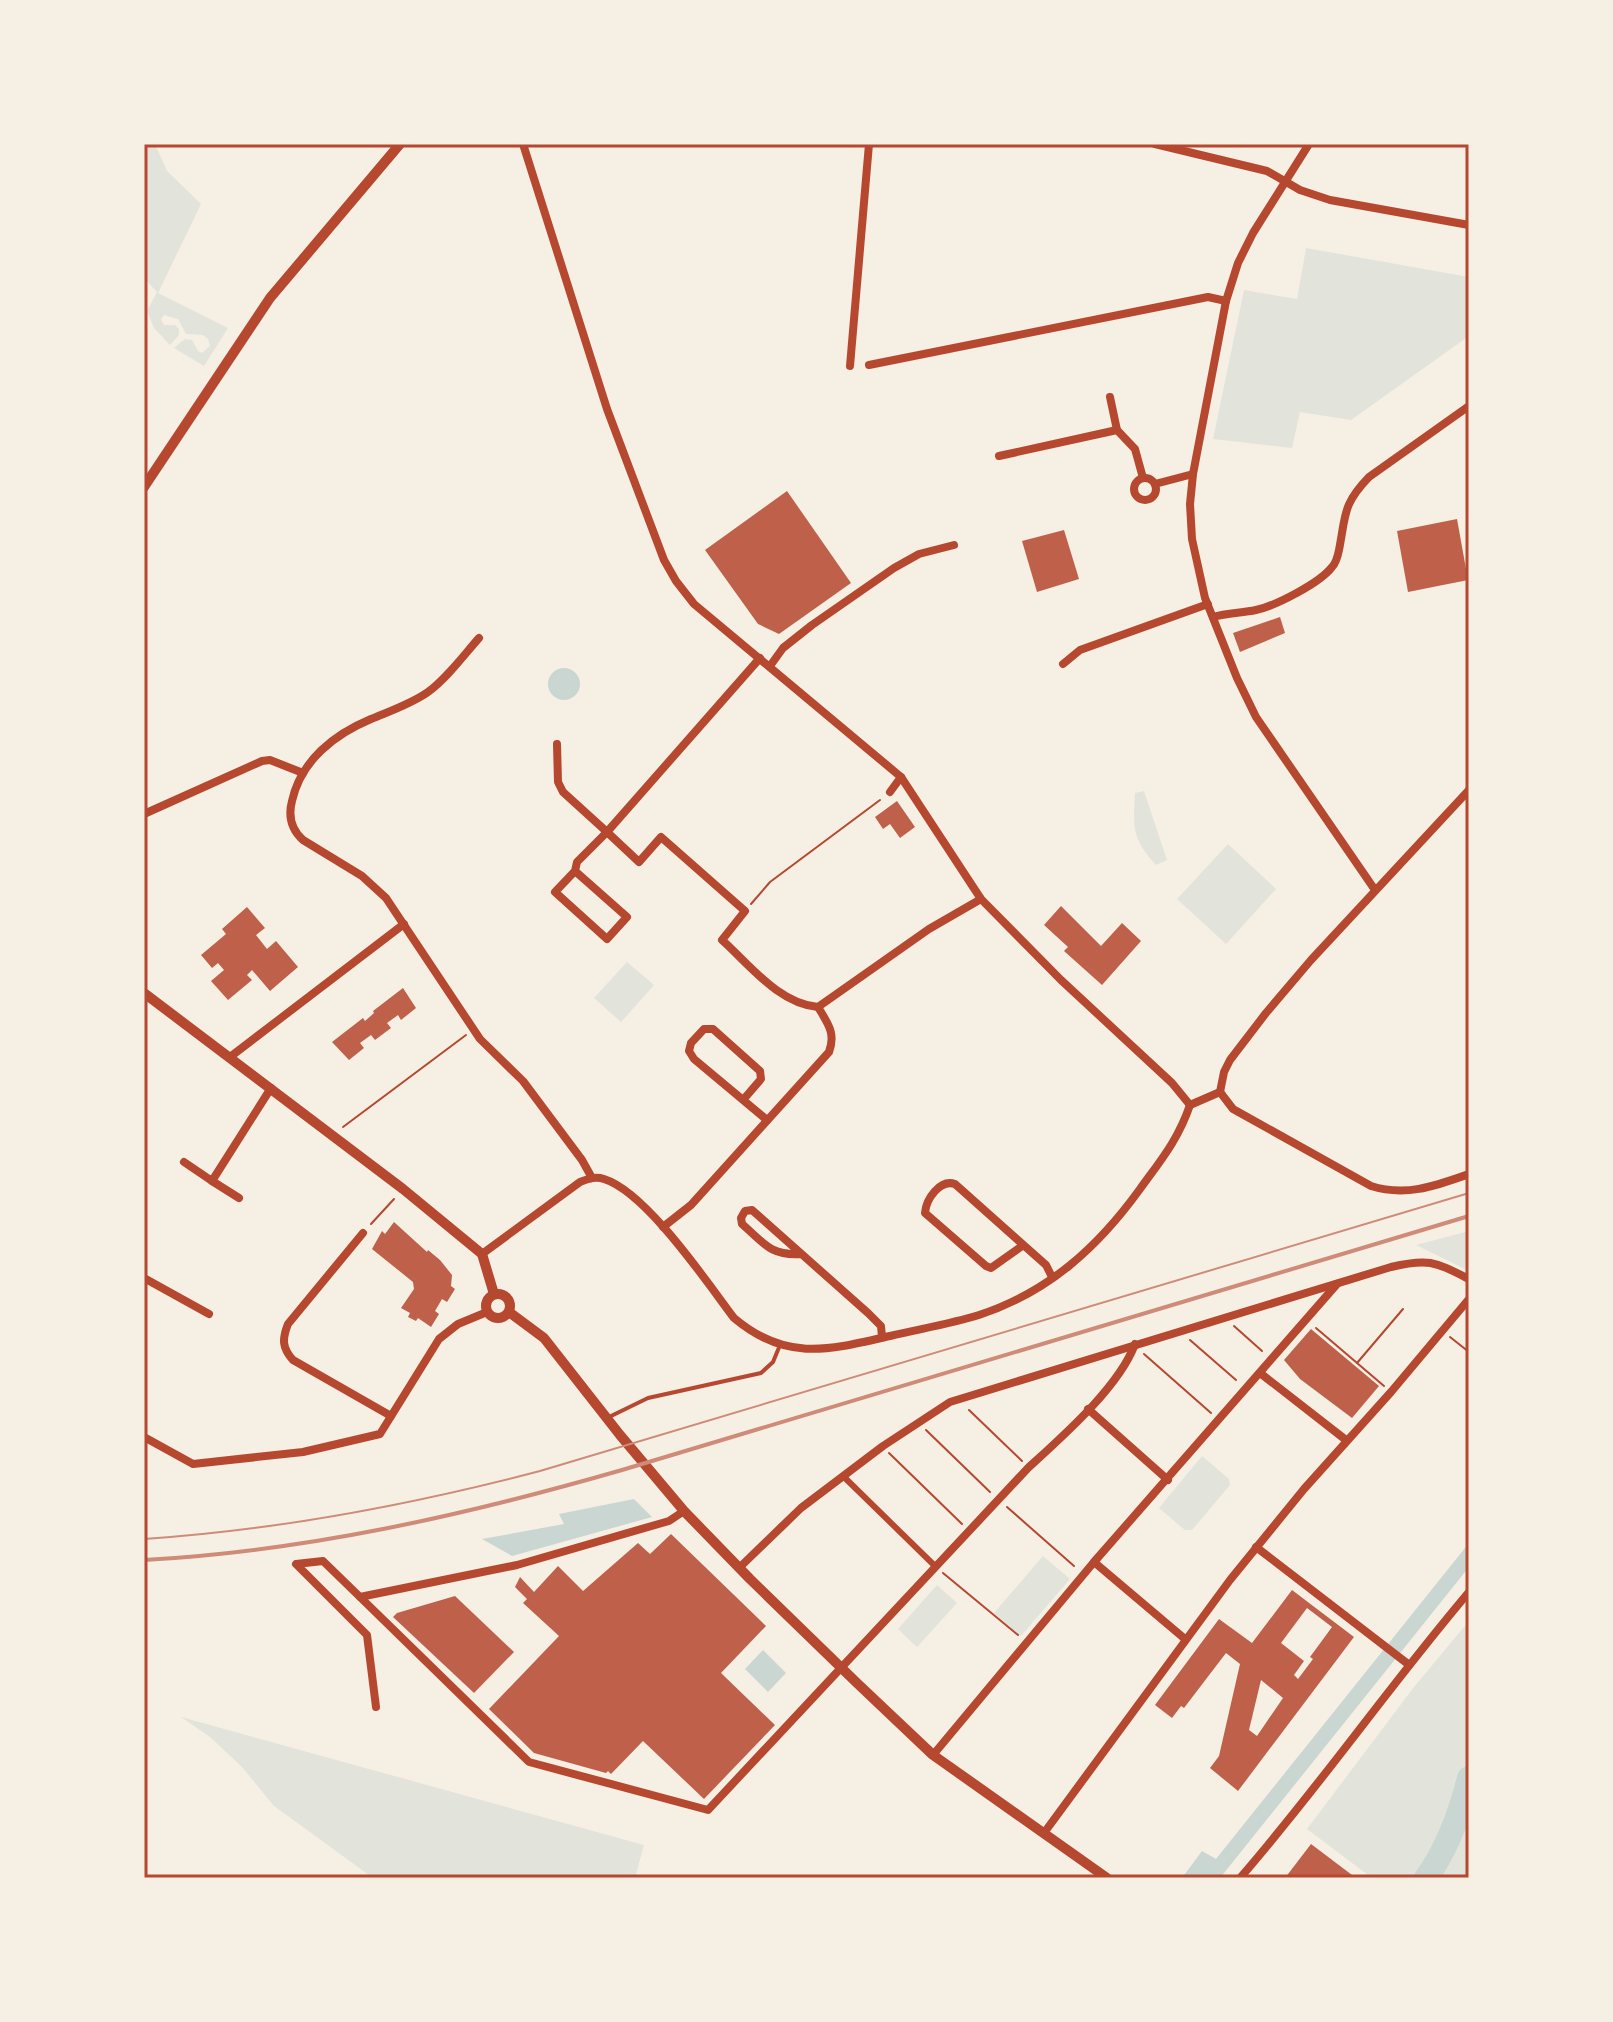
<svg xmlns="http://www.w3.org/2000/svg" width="1613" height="2022" font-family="Manrope,sans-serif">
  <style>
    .green { fill: #e2e4dc }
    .water { fill: #c9d6d2 }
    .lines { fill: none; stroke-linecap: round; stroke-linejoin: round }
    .river { stroke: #c9d6d2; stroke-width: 24 }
    .building { fill: #bf614a; fill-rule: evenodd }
    .path { stroke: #b5482f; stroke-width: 2 }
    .service { stroke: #b5482f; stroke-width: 4 }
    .pedestrian { stroke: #b5482f; stroke-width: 6 }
    .minor { stroke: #b5482f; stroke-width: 8 }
    .tertiary { stroke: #b5482f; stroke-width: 10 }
    .tram { stroke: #cf8b77; stroke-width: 2 }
    .rail { stroke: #cf8b77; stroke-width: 4 }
    .neatline { fill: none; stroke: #b5482f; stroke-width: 3 }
  </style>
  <rect width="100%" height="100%" fill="#f6efe4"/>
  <g class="green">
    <polygon points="144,144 155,144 167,171 201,204 158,293 228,328 204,366 174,348 185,339 192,340 198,351 202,353 210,346 208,339 203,335 186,334 178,319 164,315 161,319 164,325 175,325 179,329 179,335 170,345 154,328 147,311 157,292 144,278"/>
    <polygon points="1306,248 1469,277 1469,336 1351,420 1300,412 1292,448 1213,439 1244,290 1297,299"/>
    <path d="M 1144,791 L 1167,860 L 1156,865 C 1132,839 1133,827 1135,793 Z"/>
    <polygon points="1228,844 1276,889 1226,944 1177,899"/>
    <polygon points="627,962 654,985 621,1022 594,998"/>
    <polygon points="1469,1231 1469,1271 1416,1245"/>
    <polygon points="1202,1456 1229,1479 1230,1485 1192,1530 1185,1530 1159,1508"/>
    <polygon points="1043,1556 1070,1579 1021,1636 994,1613"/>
    <polygon points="937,1585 957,1603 917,1647 898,1629"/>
    <polygon points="1469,1621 1469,1878 1372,1878 1307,1829 1414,1687"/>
    <polygon points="181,1717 644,1845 635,1878 373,1878 274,1806 242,1767 210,1737"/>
  </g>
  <g class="water">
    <circle cx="564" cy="684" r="16"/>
    <polygon points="634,1499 652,1517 512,1556 482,1539 564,1524 559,1514"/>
    <polygon points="1469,1543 1469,1567 1220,1878 1182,1878 1202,1851 1216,1859"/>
    <polygon points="763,1650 786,1673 768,1692 745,1669"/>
  </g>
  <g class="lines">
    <path class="river" d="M 1426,1878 C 1448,1848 1460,1814 1469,1778"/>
  </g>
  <g class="building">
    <polygon points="787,491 851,583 779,634 758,624 705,550"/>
    <polygon points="1457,519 1468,580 1408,592 1397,531"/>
    <polygon points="1064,530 1079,579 1037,592 1022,541"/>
    <polygon points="1280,617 1285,633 1240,652 1233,633"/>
    <polygon points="897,801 915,827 900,838 890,824 883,829 875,817"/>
    <polygon points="1061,906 1101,946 1122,923 1141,941 1102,985 1064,951 1068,947 1044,925"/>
    <polygon points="247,907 265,928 256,935 267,949 276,941 298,967 270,991 252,970 247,975 252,980 228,1000 211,981 224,970 218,963 212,968 201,955 226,934 222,929"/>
    <polygon points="403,988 416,1008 401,1020 398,1015 387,1023 391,1028 375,1040 371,1035 360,1043 364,1048 349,1060 332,1042 363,1018 365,1021 374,1013 373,1011"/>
    <polygon points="394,1222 427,1252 428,1250 440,1260 452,1275 451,1286 455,1289 447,1302 442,1299 435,1311 439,1314 431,1327 418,1318 416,1321 408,1317 410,1313 401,1308 414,1289 413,1282 372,1249 382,1231 385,1234"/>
    <polygon points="1311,1329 1379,1386 1352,1418 1300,1379 1284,1360"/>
    <polygon points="671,1534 766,1626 721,1673 775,1725 704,1799 643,1741 611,1774 608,1771 606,1773 534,1753 489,1709 559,1636 523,1603 527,1599 515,1587 520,1577 534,1592 558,1566 583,1591 638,1543 650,1554"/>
    <path d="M 1292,1590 L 1354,1637 L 1238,1791 L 1210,1768 L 1219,1756 L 1240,1664 L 1226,1653 L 1184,1708 L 1181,1706 L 1172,1718 L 1155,1705 L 1219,1619 L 1252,1643 ZM 1307,1608 L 1332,1627 L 1310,1657 L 1313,1659 L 1298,1679 L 1294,1675 L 1304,1661 L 1281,1643 ZM 1261,1680 L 1283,1698 L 1257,1736 L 1249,1730 Z"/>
    <polygon points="455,1596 514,1652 474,1693 393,1617 397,1613"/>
    <polygon points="1311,1844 1356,1878 1285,1878"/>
  </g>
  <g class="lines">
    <g class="path">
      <polyline points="751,904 770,882 880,800"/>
      <polyline points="343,1127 466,1035"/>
      <polyline points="371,1224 394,1199"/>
      <polyline points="1234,1326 1262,1351"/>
      <polyline points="1316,1328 1384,1386"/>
      <polyline points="1450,1337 1469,1352"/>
      <polyline points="1190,1340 1236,1380"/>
      <polyline points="1144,1354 1211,1413"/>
      <polyline points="1357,1363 1403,1309"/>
      <polyline points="969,1410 1022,1461"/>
      <polyline points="926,1430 990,1492"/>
      <polyline points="889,1453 962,1524"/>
      <polyline points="1007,1507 1074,1566"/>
      <polyline points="943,1573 1018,1635"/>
    </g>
    <polyline class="service" points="609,1417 648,1398 761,1373 773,1362 780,1345"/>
    <polyline class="pedestrian" points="843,1476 936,1567"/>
    <g class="minor">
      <polyline points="523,144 607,409 664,560 676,581 694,604 901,777 981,899 1061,980 1172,1083 1190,1105"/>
      <polyline points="1155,144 1267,171 1300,190 1330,200 1469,225"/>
      <polyline points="1309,144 1253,233 1238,263 1226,301 1193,474 1190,504 1192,539 1205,598 1237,678 1256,717 1375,890"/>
      <polyline points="869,365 1208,297 1226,301"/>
      <polyline points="850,366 869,144"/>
      <polyline points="1110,397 1117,430"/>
      <polyline points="999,456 1117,430 1135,449 1143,478"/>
      <circle cx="1145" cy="489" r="11"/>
      <polyline points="1155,484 1193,474"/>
      <path d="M 1213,617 C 1227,613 1242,613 1256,610 C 1275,606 1320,583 1332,567 C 1336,563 1338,555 1339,550 C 1346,515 1342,505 1369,477 L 1469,406"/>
      <path d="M 479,638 C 463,656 447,678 428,692 C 411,704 390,711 371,719 C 335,734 301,760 292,801 C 288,816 291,829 303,840 L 362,876 L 386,898 L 480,1039 L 523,1081 L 582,1160 L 592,1178"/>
      <path d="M 760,658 L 607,832 L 639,862 L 661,837 L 745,911 L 722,940 C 750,965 779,1004 818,1007"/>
      <polyline points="1063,664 1080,650 1208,604"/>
      <polyline points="770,666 783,648 812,625 894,568 919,554 954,545"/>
      <polyline points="557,744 558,782 563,792 607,832 577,862 575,871 555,892 607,939 627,917 575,871"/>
      <polyline points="890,792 901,777"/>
      <polyline points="144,814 262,761 270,760 303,773"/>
      <polyline points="230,1057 404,924"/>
      <polyline points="1220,1092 1224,1072 1230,1060 1266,1013 1311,960 1469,790"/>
      <path d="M 1220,1092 L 1233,1109 L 1371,1186 C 1406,1197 1435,1186 1469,1174"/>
      <polyline points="743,1100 761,1079 760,1071 713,1029 704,1029 691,1043 689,1051 694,1059 767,1120"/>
      <polyline points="1190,1105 1220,1092"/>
      <polyline points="184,1162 212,1181"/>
      <polyline points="239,1198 212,1181 271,1088"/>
      <path d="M 663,1227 L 691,1205 L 829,1052 C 836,1033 828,1024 818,1007 L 929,929 L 981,899"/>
      <path d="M 363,1233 L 288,1324 C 282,1339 282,1348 293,1360 L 391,1416"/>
      <path d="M 1022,1246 L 991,1268 L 986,1266 L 925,1213 C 926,1199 940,1179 955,1184 L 1046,1265 L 1052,1277"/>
      <path d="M 482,1254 L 580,1182 C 588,1179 595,1176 604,1179 C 646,1192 706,1281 734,1318 C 786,1362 829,1350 890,1336 C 919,1329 950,1324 979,1315 C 1049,1292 1098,1247 1140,1189 C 1161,1160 1178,1140 1190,1105"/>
      <path d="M 801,1254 C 770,1256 764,1243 742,1224 L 741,1218 L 745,1211 L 752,1210 L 868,1313 L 881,1326 L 882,1337"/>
      <polyline points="144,1278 209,1314"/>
      <polyline points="1260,1373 1346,1440"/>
      <polyline points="1088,1409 1168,1480"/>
      <polyline points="144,1437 193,1464 303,1452 380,1434 439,1339 458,1324 487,1312"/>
      <polyline points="1256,1547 1408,1664"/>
      <polyline points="1094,1562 1185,1639"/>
      <path d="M 739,1568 L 801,1508 L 883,1446 L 950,1402 L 1391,1267 C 1429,1258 1435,1262 1469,1279"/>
      <path d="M 360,1597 L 529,1762 L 708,1810 L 1028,1468 C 1063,1436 1119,1387 1135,1344"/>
      <polyline points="376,1707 367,1635 296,1564 323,1561 360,1597 517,1565 669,1521 684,1511"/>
      <polyline points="933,1755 1094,1562 1337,1284"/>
      <polyline points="1044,1833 1230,1580 1304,1489 1391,1392 1469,1299"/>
      <path d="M 1240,1878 C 1320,1786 1390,1685 1469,1592"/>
    </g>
    <g class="tertiary">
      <polyline points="144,487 270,298 400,144"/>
      <polyline points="144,993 403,1189 482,1254 494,1294"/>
      <circle cx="498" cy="1306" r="12"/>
      <polyline points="509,1312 544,1338 620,1435 684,1511 750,1579 858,1684 933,1755 1107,1878"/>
    </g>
    <path class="tram" d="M 144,1539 C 278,1530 410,1505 540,1471 L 1469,1193"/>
    <path class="rail" d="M 144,1560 C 307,1551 466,1515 622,1470 L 1469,1216"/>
  </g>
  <rect width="1613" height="2022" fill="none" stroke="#f6efe4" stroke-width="292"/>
  <rect x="146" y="146" width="1321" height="1730" class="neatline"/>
</svg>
